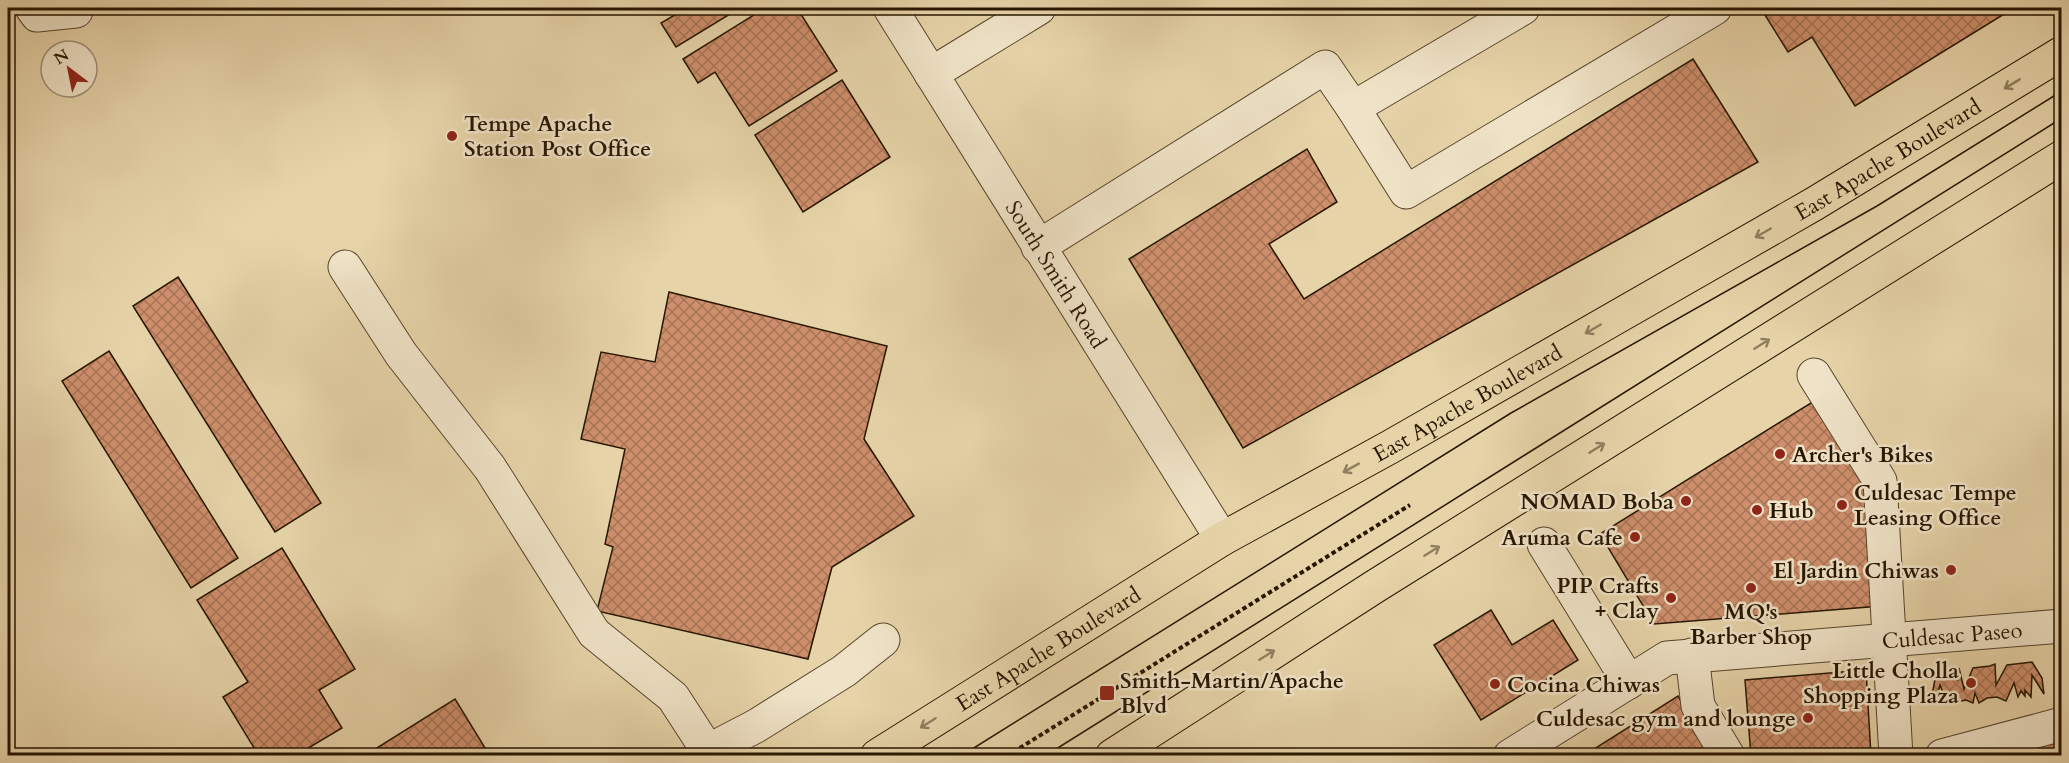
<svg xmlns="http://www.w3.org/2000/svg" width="2069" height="763" font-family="Cardo,serif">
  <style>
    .building { fill: url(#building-cross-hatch); stroke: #271601; stroke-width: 1.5 }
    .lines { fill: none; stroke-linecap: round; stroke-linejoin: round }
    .minor-casing { stroke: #57452b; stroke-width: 35 }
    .major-casing { stroke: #271601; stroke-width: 35 }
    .path { stroke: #271601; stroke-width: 4; stroke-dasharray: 4.5 3; stroke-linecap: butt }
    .minor { stroke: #efe2c6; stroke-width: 33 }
    .major { stroke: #e6d3a8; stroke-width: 33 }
    .tram { stroke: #271601; stroke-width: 1.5 }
    .oneway { stroke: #907e5d }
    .poi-dot { fill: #8f2418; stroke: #efe2c6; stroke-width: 2 }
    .labels { text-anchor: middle; stroke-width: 5; stroke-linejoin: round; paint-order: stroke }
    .poi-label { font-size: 22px; font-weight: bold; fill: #271601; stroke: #efe2c6; text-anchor: start }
    .street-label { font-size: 22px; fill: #271601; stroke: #efe2c6 }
  </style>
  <defs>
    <pattern id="building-cross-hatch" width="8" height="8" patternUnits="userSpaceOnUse" patternTransform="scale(1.5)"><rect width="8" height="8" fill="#ce8f6c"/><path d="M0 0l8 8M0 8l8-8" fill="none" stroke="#a77456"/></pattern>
  </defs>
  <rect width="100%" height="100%" fill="#e6d3a8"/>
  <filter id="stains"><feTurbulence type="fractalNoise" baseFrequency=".00333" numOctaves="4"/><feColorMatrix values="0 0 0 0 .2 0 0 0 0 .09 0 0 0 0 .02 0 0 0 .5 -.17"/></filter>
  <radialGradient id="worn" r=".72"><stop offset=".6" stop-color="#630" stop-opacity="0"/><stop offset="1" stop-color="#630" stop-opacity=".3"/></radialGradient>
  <g class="building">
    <polygon points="677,8 740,8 676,47 661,23 680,12"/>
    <polygon points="765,8 797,8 837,71 749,126 715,72 698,83 683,59"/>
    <polygon points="1776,8 2014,8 1855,106 1812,37 1788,52 1765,15"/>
    <polygon points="1693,59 1758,162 1243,448 1129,259 1307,149 1337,202 1269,244 1304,299"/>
    <polygon points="842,80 890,157 803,212 755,135"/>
    <polygon points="178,277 321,503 275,532 133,306"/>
    <polygon points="669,292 887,346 864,439 914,516 832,567 808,659 597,611 613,547 605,544 625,449 581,439 601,352 655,362"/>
    <polygon points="109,351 238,558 191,588 62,381"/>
    <polygon points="1819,398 1871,485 1881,606 1654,624 1600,534"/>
    <polygon points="282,548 355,669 319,690 342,728 295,756 259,756 223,697 248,682 197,600"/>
    <polygon points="1491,610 1512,645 1553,620 1578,660 1481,720 1434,645"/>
    <polygon points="2032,662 2042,678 2044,694 2032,675 2031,697 2025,690 2025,696 2021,691 2018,697 2014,683 2006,701 1997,697 1987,698 1979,703 1975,693 1973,703 1966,700 1947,704 1940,685 1935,703 1932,695 1937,669 1944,670 1955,667 1957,681 1959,668 1964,689 1973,668 1990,666 1995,664 1996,685 2007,665"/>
    <polygon points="1866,670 1871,756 1751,756 1745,680"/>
    <polygon points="1678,696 1714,756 1583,756"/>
    <polygon points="455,699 490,756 364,756"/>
    <polygon points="2060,740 2062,756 2007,756"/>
  </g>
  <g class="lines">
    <defs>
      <g id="minor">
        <polyline points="32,8 37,15 76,11"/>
        <path id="s1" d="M 890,8 L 1222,539"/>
        <polyline points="1523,8 1353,108 1406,192 1715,8"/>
        <polyline points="931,74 1039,8"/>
        <polyline points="1038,247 1325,67 1353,108"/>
        <polyline points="345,267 401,354 490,468 594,633 673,697 708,751 756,726 844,671 883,640"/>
        <polyline points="1814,375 1880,481 1896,756"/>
        <polyline points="1544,544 1629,682"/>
        <polyline points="1692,655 1698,706 1728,756"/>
        <path id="s2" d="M 1510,756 L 1667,658 L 2062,626"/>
        <polyline points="1942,756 2062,724"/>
      </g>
      <g id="major">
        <path id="s3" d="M 877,756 L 1222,539 L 1390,447 L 1814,204 L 2062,53"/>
        <polyline points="1112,756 1374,587 2062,157"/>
      </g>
    </defs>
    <use href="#minor" class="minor-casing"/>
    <use href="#major" class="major-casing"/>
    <polyline class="path" points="1007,756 1410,505"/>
    <use href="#minor" class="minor"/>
    <use href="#major" class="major"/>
    <g class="tram">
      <polyline points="961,756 1511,413 1877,206 2062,91"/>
      <polyline points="1045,756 2062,118"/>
    </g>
  </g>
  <defs><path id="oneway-shaft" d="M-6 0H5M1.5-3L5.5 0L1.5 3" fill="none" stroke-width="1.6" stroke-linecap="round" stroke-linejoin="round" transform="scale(1.5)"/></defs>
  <g class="oneway">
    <use href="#oneway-shaft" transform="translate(2012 84) rotate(149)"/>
    <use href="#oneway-shaft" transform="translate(1763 233) rotate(150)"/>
    <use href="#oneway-shaft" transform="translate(1593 329) rotate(150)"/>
    <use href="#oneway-shaft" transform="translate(1762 344) rotate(-32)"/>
    <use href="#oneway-shaft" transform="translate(1597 448) rotate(-32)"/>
    <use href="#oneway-shaft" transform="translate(1351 468) rotate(151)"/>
    <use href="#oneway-shaft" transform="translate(1432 551) rotate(-32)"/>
    <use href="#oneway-shaft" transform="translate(1267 655) rotate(-32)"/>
    <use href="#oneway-shaft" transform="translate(928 723) rotate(148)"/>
  </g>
  <g class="poi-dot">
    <circle cx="452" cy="136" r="6"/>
    <circle cx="1780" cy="454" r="6"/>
    <circle cx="1686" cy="501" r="6"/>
    <circle cx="1842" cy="505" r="6"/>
    <circle cx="1757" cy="510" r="6"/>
    <circle cx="1635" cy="537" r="6"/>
    <circle cx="1951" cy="570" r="6"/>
    <circle cx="1751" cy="588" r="6"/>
    <circle cx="1671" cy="598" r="6"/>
    <circle cx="1971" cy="683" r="6"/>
    <circle cx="1495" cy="684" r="6"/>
    <rect x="1099" y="685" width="16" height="16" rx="3"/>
    <circle cx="1808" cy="718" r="6"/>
  </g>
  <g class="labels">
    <g class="poi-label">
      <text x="464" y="131">Tempe Apache<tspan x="464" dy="25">Station Post Office</tspan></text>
      <text x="1792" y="462">Archer's Bikes</text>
      <text x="1854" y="500">Culdesac Tempe<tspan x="1854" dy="25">Leasing Office</tspan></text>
      <text x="1674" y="509" text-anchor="end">NOMAD Boba</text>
      <text x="1769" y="518">Hub</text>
      <text x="1623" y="545" text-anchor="end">Aruma Cafe</text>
      <text x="1939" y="578" text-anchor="end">El Jardin Chiwas</text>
      <text x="1659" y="593" text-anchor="end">PIP Crafts<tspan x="1659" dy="25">+ Clay</tspan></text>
      <text x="1751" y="619" text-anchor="middle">MQ's<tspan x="1751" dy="25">Barber Shop</tspan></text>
      <text x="1959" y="678" text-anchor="end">Little Cholla<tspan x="1959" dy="25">Shopping Plaza</tspan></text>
      <text x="1120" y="688">Smith-Martin/Apache<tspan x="1120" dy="25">Blvd</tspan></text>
      <text x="1507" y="692">Cocina Chiwas</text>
      <text x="1796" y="726" text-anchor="end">Culdesac gym and lounge</text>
    </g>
    <g class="street-label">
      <text dy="8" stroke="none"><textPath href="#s3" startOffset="1174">East Apache Boulevard</textPath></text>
      <text dy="8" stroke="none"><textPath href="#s1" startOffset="314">South Smith Road</textPath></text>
      <text dy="8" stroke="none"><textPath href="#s3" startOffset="688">East Apache Boulevard</textPath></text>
      <text dy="8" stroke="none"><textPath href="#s2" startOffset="471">Culdesac Paseo</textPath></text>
      <text dy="8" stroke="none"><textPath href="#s3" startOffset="202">East Apache Boulevard</textPath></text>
    </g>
  </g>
  <rect width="2069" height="763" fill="none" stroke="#e6d3a8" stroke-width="30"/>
  <rect x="9" y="9" width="2051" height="745" fill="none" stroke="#271601" stroke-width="3"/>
  <rect x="15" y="15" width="2039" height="733" fill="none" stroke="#271601" stroke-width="1.5"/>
  <g transform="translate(69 69) rotate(328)"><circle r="28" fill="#efe2c6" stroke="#9f9077" stroke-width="1.5"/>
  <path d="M0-4.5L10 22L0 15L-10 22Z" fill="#8f2418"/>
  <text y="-9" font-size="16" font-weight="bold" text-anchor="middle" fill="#271601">N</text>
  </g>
  <rect width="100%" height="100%" filter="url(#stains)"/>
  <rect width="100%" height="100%" fill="url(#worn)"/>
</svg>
